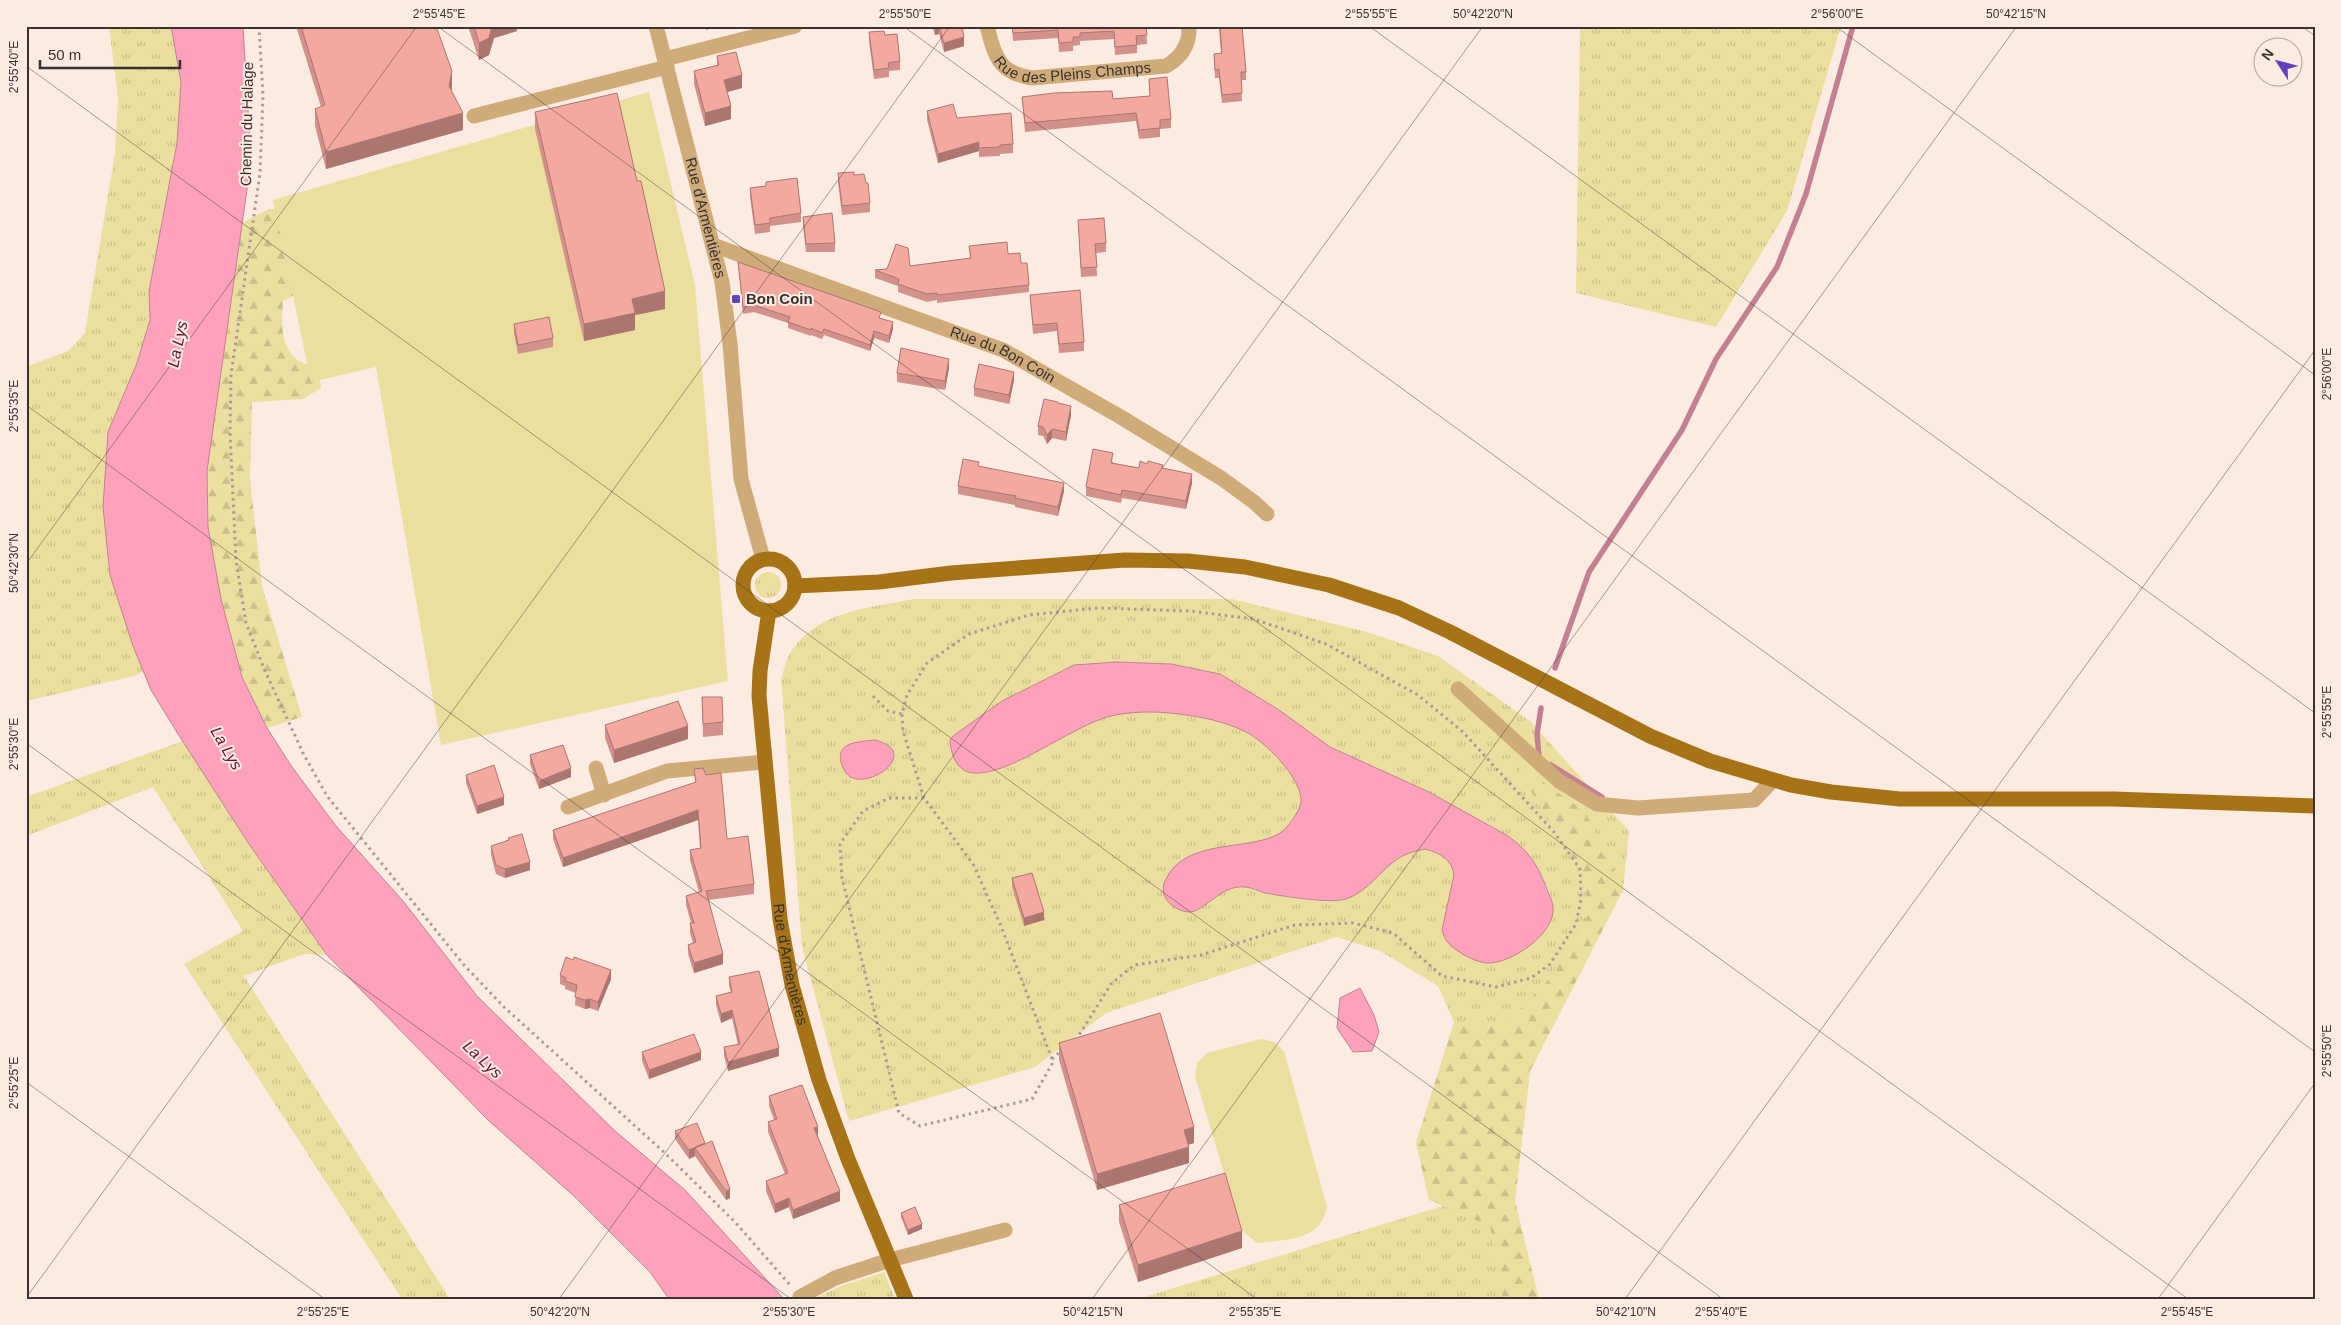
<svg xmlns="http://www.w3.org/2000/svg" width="2341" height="1325" font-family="Helvetica,sans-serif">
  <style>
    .grass { fill: url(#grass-tufts) }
    .forest { fill: url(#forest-firs) }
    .pitch { fill: #eadf9f }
    .water { fill: #fea2bb; stroke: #c38091 }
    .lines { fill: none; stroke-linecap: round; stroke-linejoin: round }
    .stream { stroke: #c38091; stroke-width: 5.5 }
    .path { stroke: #a89b94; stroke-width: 3; stroke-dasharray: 2.5 4; stroke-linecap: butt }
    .minor { stroke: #cfab79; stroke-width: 15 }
    .major { stroke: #a77317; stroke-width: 15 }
    .wall { fill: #d2918a }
    .shaded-wall { fill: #ab7670 }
    .building { fill: #f4a9a0; stroke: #ab7670 }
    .ticks { fill: none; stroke: #39322f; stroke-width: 1; stroke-opacity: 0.45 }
    .poi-dot { fill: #6144bc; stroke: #fcebe1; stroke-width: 2 }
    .labels { text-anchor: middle; stroke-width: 4; stroke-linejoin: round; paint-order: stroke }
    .street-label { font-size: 15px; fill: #39322f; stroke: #fcebe1 }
    .poi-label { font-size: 15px; font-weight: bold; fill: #39322f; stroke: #fcebe1; text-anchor: start }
    .water-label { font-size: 16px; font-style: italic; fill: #621232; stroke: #fcebe1 }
    .neatline { fill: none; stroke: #39322f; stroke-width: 2 }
    .ticks-label { font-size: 12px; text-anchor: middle; fill: #39322f }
  </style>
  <defs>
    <pattern id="grass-tufts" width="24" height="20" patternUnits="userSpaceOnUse" patternTransform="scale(1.25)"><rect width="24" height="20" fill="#eadf9f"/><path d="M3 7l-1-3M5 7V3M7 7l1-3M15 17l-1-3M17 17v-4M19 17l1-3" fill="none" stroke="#c9c089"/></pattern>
    <pattern id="forest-firs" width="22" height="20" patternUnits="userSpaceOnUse" patternTransform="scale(1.25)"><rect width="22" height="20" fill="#eadf9f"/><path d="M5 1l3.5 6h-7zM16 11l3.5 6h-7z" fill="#c9c089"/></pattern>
  </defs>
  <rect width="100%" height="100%" fill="#fcebe1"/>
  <g class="grass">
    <polygon points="109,26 171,26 181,82 177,143 149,291 150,320 137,363 133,646 144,671 134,676 26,701 26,367 68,351 85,333 115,153 118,98"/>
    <polygon points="1580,26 1841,26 1787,211 1716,327 1576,293"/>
    <circle cx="768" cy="585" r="13"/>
    <path d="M 914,599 L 1232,599 L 1367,632 L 1438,656 L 1530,721 L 1629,831 L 1623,890 L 1530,1071 L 1518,1173 L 1416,1143 L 1454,1022 L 1438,986 L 1380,951 L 1336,937 L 1106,1013 L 1035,1067 L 849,1121 L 802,947 L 781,679 C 784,670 786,658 792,650 C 820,610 870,608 914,599 Z"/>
    <polygon points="183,741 249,844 327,955 304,954 244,976 450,1299 402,1299 184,964 243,931 153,787 26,836 26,797"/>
    <polygon points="1495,1190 1523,1299 1138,1299 1141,1298"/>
    <polygon points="884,1272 895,1299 814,1299 841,1286"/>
  </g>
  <g class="forest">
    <path d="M 269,209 L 284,209 L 302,291 L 283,301 C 282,322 279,347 299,361 C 304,364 312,365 318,367 L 321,388 L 303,399 L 252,402 L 250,480 L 262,586 L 302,717 L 267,728 L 242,677 L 221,599 L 208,527 L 207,471 L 242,223 Z"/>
    <polygon points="1516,762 1586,813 1623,890 1530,1071 1515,1201 1539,1299 1503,1299 1490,1226 1429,1200 1416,1143 1454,1023 1505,1024 1546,983 1590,912 1580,869 1525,782"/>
  </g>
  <g class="pitch">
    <polygon points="649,92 695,285 728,681 441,745 376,367 311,382 273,200"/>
    <path d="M 1261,1039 L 1274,1042 L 1284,1051 L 1327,1207 C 1320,1242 1287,1239 1257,1243 L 1241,1230 L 1195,1076 L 1197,1063 L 1207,1053 Z"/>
  </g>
  <g class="water">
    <polygon points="171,26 243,26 251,161 207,471 208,527 221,599 242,677 267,728 292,767 336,826 403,901 477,996 615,1131 685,1190 784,1299 669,1299 650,1272 575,1197 489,1121 327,955 249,844 178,734 151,690 133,646 110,575 103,507 108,432 137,363 150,320 149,291 177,143 181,82"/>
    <path d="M 1117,662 L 1171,664 L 1220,674 L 1279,710 L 1330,747 L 1429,792 L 1508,836 C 1528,851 1536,862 1545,884 C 1547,891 1552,899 1553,906 C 1557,933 1510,965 1486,963 C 1475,961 1467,957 1458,951 C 1449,945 1445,941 1442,930 L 1454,875 C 1452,859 1440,853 1425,849 C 1416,851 1407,853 1399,858 C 1380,870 1369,891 1346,899 C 1331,904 1282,896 1265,893 C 1256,890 1249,886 1239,887 C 1219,888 1201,914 1188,912 C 1173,910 1158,897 1165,881 C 1185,834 1260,854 1285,829 C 1290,824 1300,810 1301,803 C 1304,780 1264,740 1244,731 C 1223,721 1202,717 1179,714 C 1156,711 1129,711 1107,717 C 1070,728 1008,776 974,773 C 956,772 951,754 950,740 L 953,736 L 1002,701 L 1074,665 Z"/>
    <path d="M 875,740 C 919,751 876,786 853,778 C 848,777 845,772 843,768 C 832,742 857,742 875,740 Z"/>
    <polygon points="1360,988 1374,1015 1379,1032 1372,1051 1353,1052 1337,1028 1340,998"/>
  </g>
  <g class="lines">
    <g class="stream">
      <polyline points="1555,668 1589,572 1682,430 1716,359 1777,267 1806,194 1853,26"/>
      <polyline points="1539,757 1537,734 1541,708"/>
      <polyline points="1551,765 1602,797"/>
    </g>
    <g class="path">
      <polyline points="259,26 263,96 260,173 231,375 230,432 236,561 246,623 265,671 304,755 327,796 464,965 504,1007 667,1155 735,1222 790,1285"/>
      <polyline points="873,696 888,711 902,714"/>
      <polyline points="924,798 889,798 863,811 840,844 842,878 899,1113 920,1126 1032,1099 1052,1064 1052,1059 1001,926 973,864 924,798 903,731 902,714 907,695 927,663 969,634 1029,615 1098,608 1190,611 1254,619 1326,644 1418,695 1463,732 1554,832 1580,869 1581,899 1576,924 1550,964 1531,978 1496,987 1442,976 1393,933 1353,923 1295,925 1201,955 1134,965 1111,984 1076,1040"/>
      <polyline points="1052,1059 1061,1051"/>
    </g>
    <g class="minor">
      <path id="s1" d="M 656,26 L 722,282 L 730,344 L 741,479 L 763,559"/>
      <path id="s2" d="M 987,26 C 995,56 998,73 1032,78 L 1166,66 C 1182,57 1190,44 1189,26"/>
      <polyline points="665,59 795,26"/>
      <polyline points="474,116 667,67"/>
      <path id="s3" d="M 713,245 L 1003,350 L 1119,416 L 1221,478 L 1254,502 L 1267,514"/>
      <polyline points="1458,689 1559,781 1597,804 1638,808 1754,800 1773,780"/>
      <polyline points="596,768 604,795"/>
      <polyline points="568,807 667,771 765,762"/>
      <polyline points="800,1297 835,1278 890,1260 1005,1230"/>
    </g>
    <g class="major">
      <circle cx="769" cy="585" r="26"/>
      <polyline points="795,586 879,582 951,573 1125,560 1188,561 1245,567 1329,585 1399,608 1450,632 1650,736 1710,761 1791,785 1831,792 1900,799 2113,799 2315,806"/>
      <path id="s4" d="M 769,611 L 760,671 L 759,696 L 780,919 L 792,985 L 819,1080 L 848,1159 L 906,1299"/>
    </g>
  </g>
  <g class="wall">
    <polygon points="296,26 436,26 451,90 463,130 326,169 315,126 315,109 321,107"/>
    <polygon points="468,26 517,26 517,31 494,38 489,55 479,60"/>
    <polygon points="932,26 962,26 964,46 944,52 939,34 935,35"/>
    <polygon points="1012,26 1146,26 1147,44 1137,45 1137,53 1115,55 1114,39 1080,41 1080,45 1073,46 1073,51 1059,52 1058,38 1013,41"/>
    <polygon points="1215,26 1242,26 1246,72 1246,80 1241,80 1242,101 1222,103 1219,78 1215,78 1214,54 1221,53 1219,29 1215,29"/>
    <polygon points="869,32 885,35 900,61 900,70 889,71 889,77 874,79 869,41"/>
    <polygon points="717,56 742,88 727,92 731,119 705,126 694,84 694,71 717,65"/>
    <polygon points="1149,79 1171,119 1171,128 1160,129 1160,137 1139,139 1136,121 1025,132 1022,97 1113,99 1150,96"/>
    <polygon points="927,111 957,118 1013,144 1013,153 1000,154 1000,156 979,157 979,151 938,163 927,120"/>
    <polygon points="535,112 637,181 665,309 635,315 635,330 584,341 535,129"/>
    <polygon points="838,173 854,175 866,183 870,203 870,212 842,215 838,182"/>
    <polygon points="766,182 801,213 801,222 770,226 770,232 755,234 750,197 750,188 766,186"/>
    <polygon points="803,217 835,243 835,252 806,252 803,226"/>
    <polygon points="1078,220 1106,243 1106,252 1096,253 1097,276 1081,277"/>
    <polygon points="969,246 1008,254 1021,263 1029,285 1029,292 937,303 937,300 927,302 898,292 898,286 875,278 875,270 970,258"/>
    <polygon points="738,262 881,318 893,329 889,343 874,338 870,351 824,335 822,339 811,335 811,336 788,328 788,323 754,312 743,314"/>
    <polygon points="1030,295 1084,342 1084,351 1059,353 1057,331 1033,334"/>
    <polygon points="514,324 553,338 553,347 518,354 514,333"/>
    <polygon points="949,368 945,390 897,382 897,373"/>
    <polygon points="1014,380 1009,404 974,396 974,388"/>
    <polygon points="1058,403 1071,415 1066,441 1052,438 1047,444 1043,436 1038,435 1038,426"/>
    <polygon points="1113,461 1113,463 1139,468 1163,468 1192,483 1186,509 1122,498 1121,503 1086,496 1086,487"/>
    <polygon points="979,466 1064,491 1058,516 1015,507 1015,505 958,494 958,486"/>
    <polygon points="702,697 723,722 723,735 703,737"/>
    <polygon points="605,725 688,739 614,763 605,738"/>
    <polygon points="530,755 571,777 539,789 530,764"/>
    <polygon points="694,769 727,839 754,884 754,894 708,900 723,964 694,973 688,954 688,945 693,943 690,933 690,923 691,923 686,905 686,896 699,892 690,860 690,850 700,848 698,820 563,867 553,839 553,830 695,783"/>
    <polygon points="466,775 504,805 477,814 466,783"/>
    <polygon points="508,838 530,870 505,878 496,874 491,855 491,846 508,840"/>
    <polygon points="1012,878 1044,920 1024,926 1012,887"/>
    <polygon points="560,975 611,979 598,1011 590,1008 585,1009 575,1005 576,993 565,989 565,986 560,984"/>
    <polygon points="729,977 779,1056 728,1071 724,1056 724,1047 738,1045 732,1018 721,1023 716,1005 716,996 731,992 729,986"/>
    <polygon points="1059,1043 1194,1143 1188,1145 1189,1163 1097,1190 1059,1060"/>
    <polygon points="642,1052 701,1060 649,1079 642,1061"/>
    <polygon points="769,1096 818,1136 840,1201 793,1219 789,1207 775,1213 766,1191 766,1181 785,1174 768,1132 768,1122 774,1120 769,1106"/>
    <polygon points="675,1131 705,1144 730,1198 726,1200 695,1156 689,1159 675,1139"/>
    <polygon points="1119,1205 1242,1248 1138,1282 1119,1222"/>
    <polygon points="901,1213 922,1229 908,1235 901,1217"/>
  </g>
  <g class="shaded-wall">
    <polygon points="492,26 517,26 517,31 494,38 489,55 479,60 479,43"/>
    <polygon points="706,26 718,26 706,30"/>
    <polygon points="939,26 939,34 935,35 935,27"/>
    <polygon points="964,37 964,46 944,52 944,43"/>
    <polygon points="452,71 452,88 449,103 449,86"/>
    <polygon points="742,75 742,88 724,93 724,80"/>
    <polygon points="731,106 731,119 705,126 705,113"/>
    <polygon points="463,113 463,130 326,169 326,152"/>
    <polygon points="979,142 979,151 938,163 938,154"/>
    <polygon points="665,291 665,309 635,315 635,330 584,341 584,324 632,299"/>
    <polygon points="893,322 893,329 889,343 889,336"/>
    <polygon points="874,331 874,338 870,351 870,345"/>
    <polygon points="949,359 949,368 945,390 945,381"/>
    <polygon points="1014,372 1014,380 1009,404 1009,395"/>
    <polygon points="1071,406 1071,415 1066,441 1066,432"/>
    <polygon points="1052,429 1052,438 1047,444 1047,435"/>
    <polygon points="1192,474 1192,483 1186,509 1186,501"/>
    <polygon points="1064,483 1064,491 1058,516 1058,507"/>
    <polygon points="688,726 688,739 614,763 614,750"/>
    <polygon points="571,768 571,777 539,789 539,781"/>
    <polygon points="504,797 504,805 477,814 477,806"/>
    <polygon points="698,810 698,820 563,867 563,858"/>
    <polygon points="530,862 530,870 505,878 505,869"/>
    <polygon points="1044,912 1044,920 1024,926 1024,918"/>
    <polygon points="723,954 723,964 694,973 694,963"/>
    <polygon points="611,970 611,979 598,1011 598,1002"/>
    <polygon points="590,999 590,1008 585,1009 585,1000"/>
    <polygon points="732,1010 732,1018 721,1023 721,1014"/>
    <polygon points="779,1048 779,1056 728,1071 728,1062"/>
    <polygon points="701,1052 701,1060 649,1079 649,1070"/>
    <polygon points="818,1127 818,1136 814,1128"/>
    <polygon points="1194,1127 1194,1143 1184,1146 1184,1130"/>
    <polygon points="705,1143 705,1151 695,1148 695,1156 689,1159 689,1150"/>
    <polygon points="1189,1147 1189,1163 1097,1190 1097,1174"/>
    <polygon points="730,1189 730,1198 726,1200 726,1191"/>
    <polygon points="840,1191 840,1201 793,1219 793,1210"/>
    <polygon points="789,1198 789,1207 775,1213 775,1204"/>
    <polygon points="922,1224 922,1229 908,1235 908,1230"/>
    <polygon points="1242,1231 1242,1248 1138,1282 1138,1265"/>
  </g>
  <g class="building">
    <polygon points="301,26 436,26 452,71 449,86 463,113 326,152 315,109 325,105"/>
    <polygon points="474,26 492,26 489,38 479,43"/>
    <polygon points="939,26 962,26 964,37 944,43"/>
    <polygon points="1012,26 1146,26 1147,35 1136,36 1137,45 1115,47 1114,31 1080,33 1080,37 1073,37 1073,42 1059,43 1058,30 1013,33"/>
    <polygon points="1220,26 1242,26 1246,72 1241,72 1242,93 1222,95 1219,69 1215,70 1214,54 1222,53"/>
    <polygon points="884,31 885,35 897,34 900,61 888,63 889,68 874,70 869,32"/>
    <polygon points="736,52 742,75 724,80 731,106 705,113 694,71 719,65 717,56"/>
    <polygon points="1167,77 1171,119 1160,120 1160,128 1139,130 1136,113 1025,123 1022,97 1054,93 1112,91 1113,99 1150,96 1149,79"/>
    <polygon points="617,93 637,181 641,181 665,291 632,299 635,313 584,324 535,112"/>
    <polygon points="953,104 957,118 1011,113 1013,144 1000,145 1000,147 979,148 979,142 938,154 927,111"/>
    <polygon points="854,172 854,175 864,174 866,183 868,183 870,203 842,206 838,173"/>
    <polygon points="797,178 801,213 770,218 770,223 755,225 750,188 766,186 766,182"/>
    <polygon points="832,213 835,243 806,244 803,217"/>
    <polygon points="1104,218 1106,243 1095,244 1097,267 1081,268 1078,220"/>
    <polygon points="1007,242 1008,254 1020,253 1021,263 1027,263 1029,285 937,295 937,293 927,294 898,284 899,279 875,270 887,269 896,244 908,248 910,266 971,258 969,246"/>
    <polygon points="738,262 881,312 879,318 893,322 889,336 874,331 870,345 824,329 822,333 811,328 811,330 788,322 790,317 754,305 743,307"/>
    <polygon points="1080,290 1084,342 1059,344 1057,323 1033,325 1030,295"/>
    <polygon points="549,317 553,338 518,345 514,324"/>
    <polygon points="901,348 949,359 945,381 897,373"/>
    <polygon points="979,364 1014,372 1009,395 974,388"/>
    <polygon points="1044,399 1058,402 1058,403 1071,406 1066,432 1052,429 1047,435 1043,427 1038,426"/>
    <polygon points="1093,449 1113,453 1111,463 1139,468 1140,461 1147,464 1148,461 1163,465 1162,468 1192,474 1186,501 1122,490 1121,495 1086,487"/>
    <polygon points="963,459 979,462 978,466 1064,483 1058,507 1015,498 1016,496 958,486"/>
    <polygon points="702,697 722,697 723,722 703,724"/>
    <polygon points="678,701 688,726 614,750 605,725"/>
    <polygon points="563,745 571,768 539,781 530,755"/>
    <polygon points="494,765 504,797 477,806 466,775"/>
    <polygon points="703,768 706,775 721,773 727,839 748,836 754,884 706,891 723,954 694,963 688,945 696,942 690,923 694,923 686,896 702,891 690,850 701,848 698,810 563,858 553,830 696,782 694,769"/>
    <polygon points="522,834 530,862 505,869 496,865 491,846 509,840 508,838"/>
    <polygon points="1032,873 1044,912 1024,918 1012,878"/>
    <polygon points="566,957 573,960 574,957 611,970 598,1002 590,999 585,1000 575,997 577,985 565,981 566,978 560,975"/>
    <polygon points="759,971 779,1048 728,1062 724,1047 740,1044 732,1010 721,1014 716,996 732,992 729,977"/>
    <polygon points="1160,1013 1194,1127 1184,1130 1189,1147 1097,1174 1059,1043"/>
    <polygon points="694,1034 701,1052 649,1070 642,1052"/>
    <polygon points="802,1085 818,1127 814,1128 840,1191 793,1210 789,1198 775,1204 766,1181 788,1173 768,1122 777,1119 769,1096"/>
    <polygon points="697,1123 705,1143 689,1150 675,1131"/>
    <polygon points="712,1141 730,1189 726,1191 695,1148"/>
    <polygon points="1225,1173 1242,1231 1138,1265 1119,1205"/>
    <polygon points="915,1207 922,1224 908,1230 901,1213"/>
  </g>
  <path class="ticks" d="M 437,26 L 2188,1299M 903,26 L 2315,1052M 1369,26 L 2315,713M 1835,26 L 2315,375M 2301,26 L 2315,36M 26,66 L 1723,1299M 26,405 L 1257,1299M 26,564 L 417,26M 26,743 L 791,1299M 26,1082 L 325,1299M 26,1298 L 950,26M 559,1299 L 1483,26M 1092,1299 L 2017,26M 1625,1299 L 2315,350M 2158,1299 L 2315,1083"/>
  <rect class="poi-dot" x="731" y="294" width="10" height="10" rx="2.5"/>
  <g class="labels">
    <g class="street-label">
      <text dy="5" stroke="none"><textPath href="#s2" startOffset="114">Rue des Pleins Champs</textPath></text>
      <text transform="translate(247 124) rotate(-89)" y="5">Chemin du Halage</text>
      <text dy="5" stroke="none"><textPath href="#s1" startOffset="198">Rue d'Armentières</textPath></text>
      <text dy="5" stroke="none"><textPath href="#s3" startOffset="310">Rue du Bon Coin</textPath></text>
      <text dy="5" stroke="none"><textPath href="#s4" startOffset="356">Rue d'Armentières</textPath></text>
    </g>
    <g class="poi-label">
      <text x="746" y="304">Bon Coin</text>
    </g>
    <g class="water-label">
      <text transform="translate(177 344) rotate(-78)" y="6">La Lys</text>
      <text transform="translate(227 748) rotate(60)" y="6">La Lys</text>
      <text transform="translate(483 1059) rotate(43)" y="6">La Lys</text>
    </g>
  </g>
  <rect width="2341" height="1325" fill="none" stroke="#fcebe1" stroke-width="55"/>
  <g transform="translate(2278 62) rotate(306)"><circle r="24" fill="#fcebe1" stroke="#aea19a"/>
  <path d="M0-4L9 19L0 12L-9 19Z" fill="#6144bc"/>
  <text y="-8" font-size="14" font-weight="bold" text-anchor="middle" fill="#39322f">N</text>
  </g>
  <path d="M40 60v8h140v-8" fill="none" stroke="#39322f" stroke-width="2.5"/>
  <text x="48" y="60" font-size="15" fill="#39322f" stroke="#fcebe1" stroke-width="4" paint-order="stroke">50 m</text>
  <rect x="28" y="28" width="2286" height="1270" class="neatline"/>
  <g class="ticks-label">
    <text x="439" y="18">2°55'45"E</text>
    <text x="905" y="18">2°55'50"E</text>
    <text x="1371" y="18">2°55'55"E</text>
    <text x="1483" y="18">50°42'20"N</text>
    <text x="1837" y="18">2°56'00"E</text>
    <text x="2016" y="18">50°42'15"N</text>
    <text transform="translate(14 67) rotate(-90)" y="4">2°55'40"E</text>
    <text transform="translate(2327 374) rotate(-90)" y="4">2°56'00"E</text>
    <text transform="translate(14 406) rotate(-90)" y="4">2°55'35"E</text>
    <text transform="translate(14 563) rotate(-90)" y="4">50°42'30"N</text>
    <text transform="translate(2327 712) rotate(-90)" y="4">2°55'55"E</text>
    <text transform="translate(14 744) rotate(-90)" y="4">2°55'30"E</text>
    <text transform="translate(2327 1051) rotate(-90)" y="4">2°55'50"E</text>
    <text transform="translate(14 1083) rotate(-90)" y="4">2°55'25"E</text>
    <text x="323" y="1316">2°55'25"E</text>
    <text x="560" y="1316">50°42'20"N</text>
    <text x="789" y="1316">2°55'30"E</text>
    <text x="1093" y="1316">50°42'15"N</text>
    <text x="1255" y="1316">2°55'35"E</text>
    <text x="1626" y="1316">50°42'10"N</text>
    <text x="1721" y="1316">2°55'40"E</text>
    <text x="2187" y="1316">2°55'45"E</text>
  </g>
</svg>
